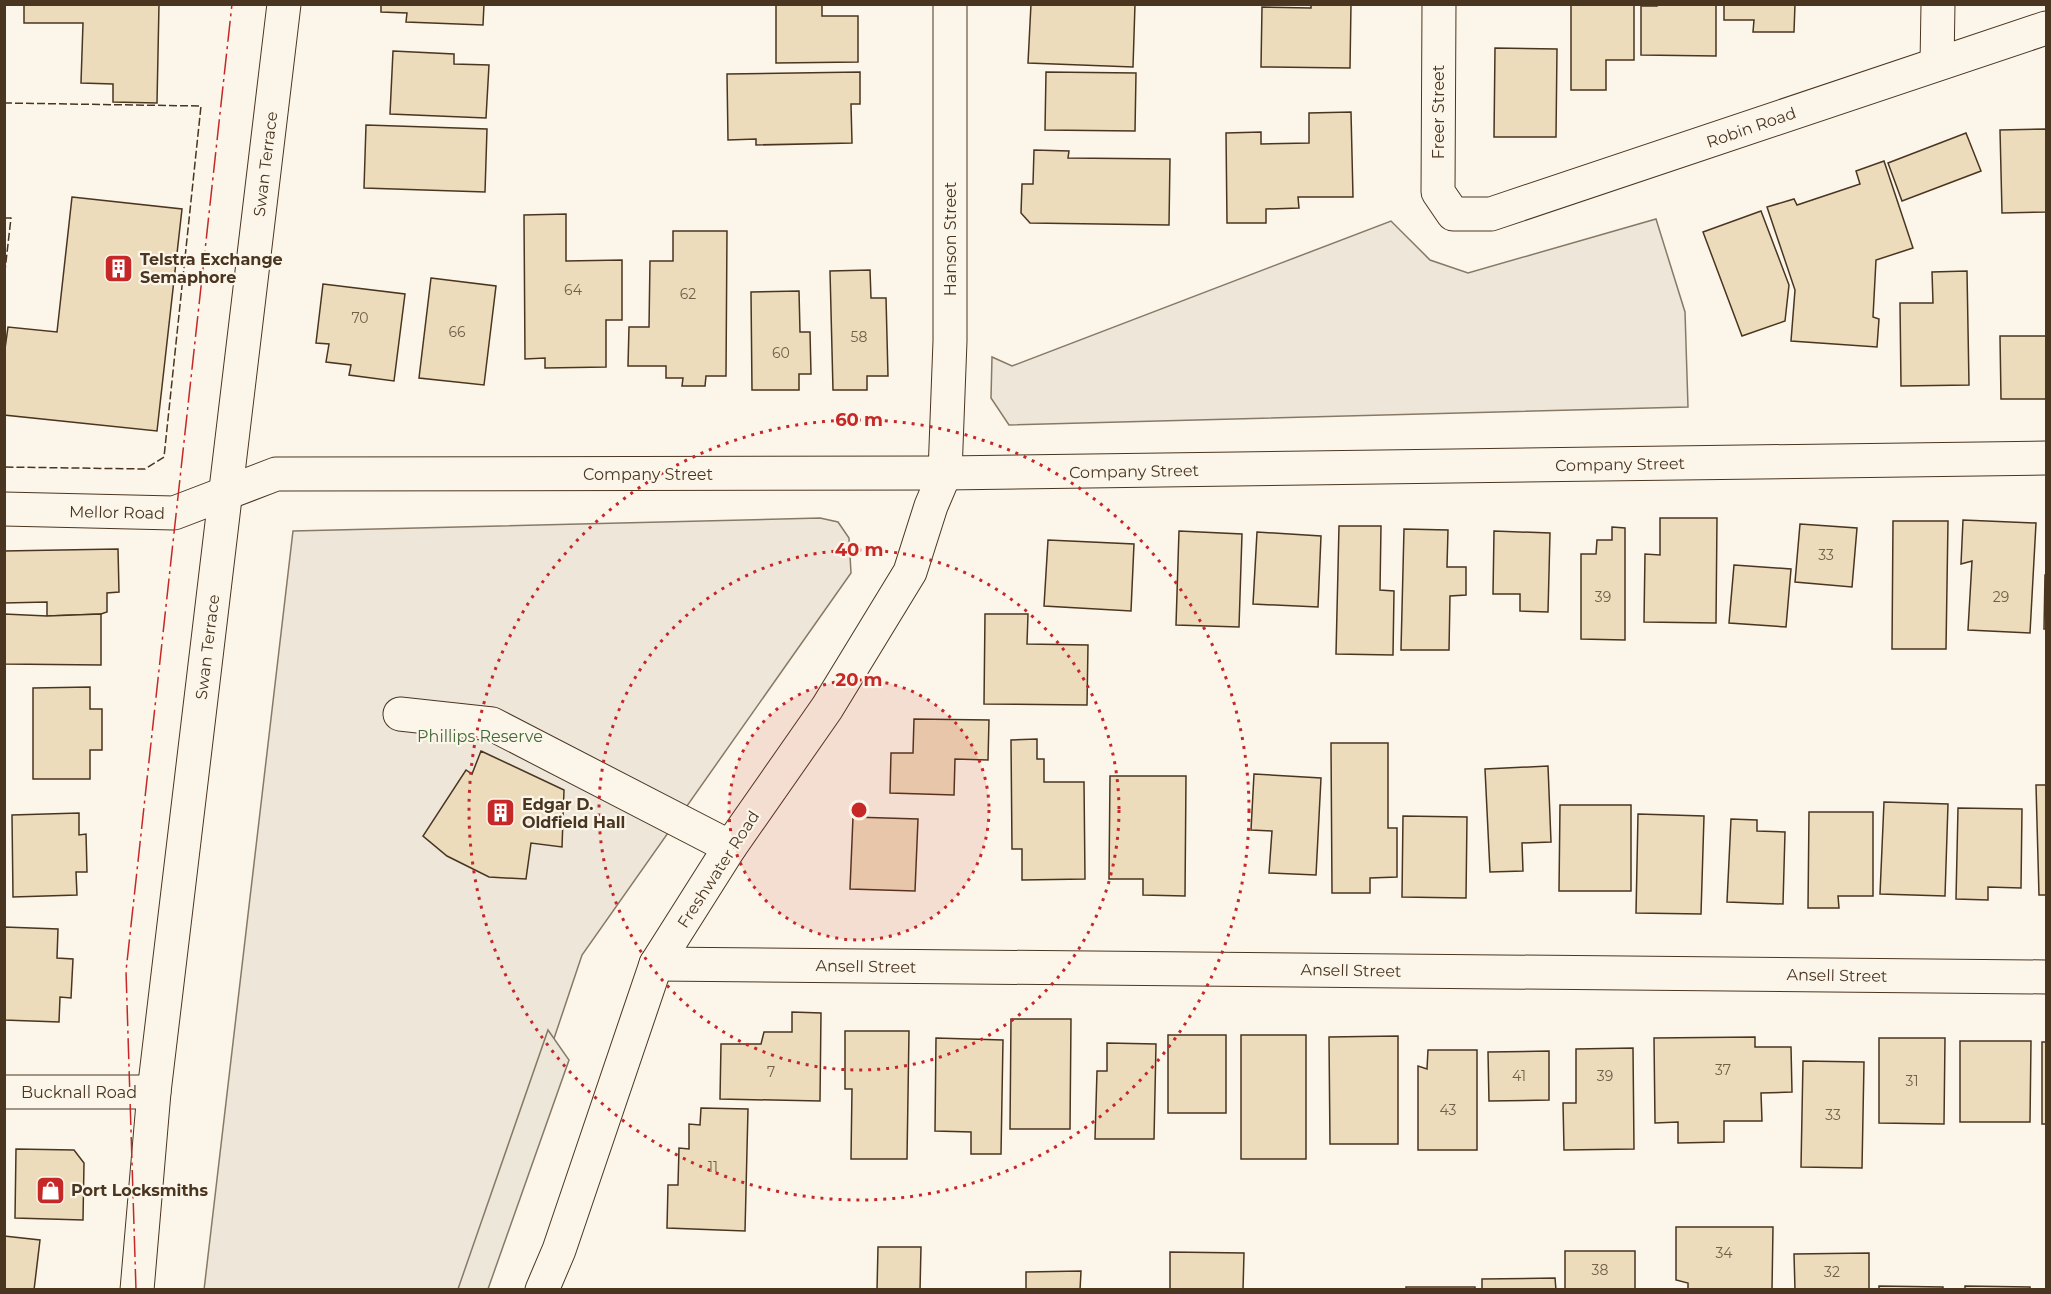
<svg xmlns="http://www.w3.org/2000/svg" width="2051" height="1294" font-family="Montserrat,sans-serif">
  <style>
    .green { fill: #ede6d9; stroke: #887966; stroke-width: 1.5 }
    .parking { fill: #ede7d9; stroke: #887966; stroke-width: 1.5 }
    .building { fill: #ecdcbc; stroke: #4a3520; stroke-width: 1.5 }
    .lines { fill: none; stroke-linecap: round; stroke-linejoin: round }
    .minor-casing { stroke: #4a3520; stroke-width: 35 }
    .minor { stroke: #fbf6e9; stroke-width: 33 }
    .fence { stroke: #4a3520; stroke-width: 1.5; stroke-dasharray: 8 3; stroke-linecap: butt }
    .power { stroke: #c62828; stroke-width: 1.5; stroke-dasharray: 21 4.5 3 4.5; stroke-linecap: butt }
    .ring { fill: none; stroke: #c62828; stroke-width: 3; stroke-dasharray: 3 6 }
    .labels { text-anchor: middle; stroke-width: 4.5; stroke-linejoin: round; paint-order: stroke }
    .number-label { font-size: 14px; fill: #725f47 }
    .street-label { font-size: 16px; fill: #4a3520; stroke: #fbf6e9 }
    .poi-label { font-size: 16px; font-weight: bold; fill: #4a3520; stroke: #fbf6e9; text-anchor: start }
    .park-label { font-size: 16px; fill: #436837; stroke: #fbf6e9 }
    .centre { fill: #c62828; stroke: #fbf6e9; stroke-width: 3 }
    .ring-label { font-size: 18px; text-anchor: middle; font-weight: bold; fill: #c62828; stroke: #fbf6e9; stroke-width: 4.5; stroke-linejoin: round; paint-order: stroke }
  </style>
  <rect width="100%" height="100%" fill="#fbf6e9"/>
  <g class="green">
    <polygon points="1656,219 1685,312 1688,407 1009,425 991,398 992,357 1012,366 1391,221 1430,260 1468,273"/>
    <polygon points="820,518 838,522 849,538 851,573 582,955 470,1289 204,1290 293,531"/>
  </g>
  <polygon class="parking" points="548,1030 569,1060 488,1289 458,1289"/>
  <g class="building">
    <polygon points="24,4 159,4 157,103 113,102 113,84 81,83 83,23 24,23"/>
    <polygon points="381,4 484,4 483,25 406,22 407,13 381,12"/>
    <polygon points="1031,4 1135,4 1133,67 1028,63"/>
    <polygon points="1311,4 1351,4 1350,68 1261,67 1262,7 1311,8"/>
    <polygon points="1571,4 1634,4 1634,60 1606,60 1606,90 1571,90"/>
    <polygon points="1657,4 1716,4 1716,56 1641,55 1641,6 1657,6"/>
    <polygon points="1724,4 1795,4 1794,32 1753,32 1754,20 1724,20"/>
    <polygon points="776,5 822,5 822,16 858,16 858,62 776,63"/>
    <polygon points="1495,48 1557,49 1556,137 1494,137"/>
    <polygon points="393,51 454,54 454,64 489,65 486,118 390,114"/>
    <polygon points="860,72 860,104 851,104 852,143 756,145 756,139 728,140 727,74"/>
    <polygon points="1046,72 1136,73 1135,131 1045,130"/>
    <polygon points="1351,112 1353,197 1298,197 1299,208 1266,209 1266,223 1227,223 1226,133 1261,132 1261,144 1309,143 1309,113"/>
    <polygon points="366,125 487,129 485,192 364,188"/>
    <polygon points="2046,129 2046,212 2002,213 2000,130"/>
    <polygon points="1966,133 1981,171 1902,201 1888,163"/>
    <polygon points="1034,150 1069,151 1068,158 1170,159 1169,225 1030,223 1021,213 1022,184 1033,184"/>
    <polygon points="1884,161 1913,248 1876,260 1873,317 1879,319 1877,347 1791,341 1795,290 1767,207 1794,199 1797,205 1860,184 1856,171"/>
    <polygon points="72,197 182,209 157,431 4,415 4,356 8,327 57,332"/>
    <polygon points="1761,211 1789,285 1785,321 1742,336 1703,232"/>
    <polygon points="566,214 566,261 622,260 622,320 606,320 606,367 545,368 545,358 525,359 524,215"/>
    <polygon points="673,231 727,231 726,376 706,376 705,386 682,386 683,378 666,378 666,366 628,366 629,327 649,327 650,261 673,261"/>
    <polygon points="870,270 871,298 886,298 888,376 867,376 867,390 833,390 830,271"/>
    <polygon points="1967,271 1969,385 1901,386 1900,303 1933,303 1932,272"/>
    <polygon points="431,278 496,286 484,385 419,378"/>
    <polygon points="323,284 405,294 394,381 349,375 351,365 326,362 329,344 316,343"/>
    <polygon points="799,291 800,332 810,332 811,374 799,374 799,390 752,390 751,292"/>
    <polygon points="2000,336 2046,336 2046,399 2001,399"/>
    <polygon points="1660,518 1717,518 1716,623 1644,622 1645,554 1660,555"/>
    <polygon points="1963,520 2036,523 2030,633 1968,630 1972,561 1961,564"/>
    <polygon points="1893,521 1948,521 1946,649 1892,649"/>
    <polygon points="1800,524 1857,528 1852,587 1795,582"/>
    <polygon points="1339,526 1381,526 1380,590 1394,591 1393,655 1336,654"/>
    <polygon points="1612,527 1625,528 1625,640 1581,639 1581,554 1596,554 1597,540 1612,540"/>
    <polygon points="1404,529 1448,530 1447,567 1466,567 1466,595 1450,596 1449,650 1401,650"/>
    <polygon points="1179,531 1242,534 1239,627 1176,625"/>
    <polygon points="1494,531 1550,533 1548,612 1520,611 1520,594 1493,594"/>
    <polygon points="1257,532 1321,536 1318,607 1253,604"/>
    <polygon points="1048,540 1134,544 1131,611 1044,606"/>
    <polygon points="118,549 119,592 107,593 107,612 101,614 47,616 47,602 4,603 4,551"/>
    <polygon points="1734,565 1791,569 1786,627 1729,623"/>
    <polygon points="2045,575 2046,575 2046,629 2044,629"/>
    <polygon points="4,614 47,616 101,614 101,665 4,664"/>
    <polygon points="985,614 1028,614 1027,644 1088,645 1087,705 984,704"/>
    <polygon points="90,687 90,709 102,709 102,750 90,750 90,779 33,779 33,688"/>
    <polygon points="914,719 989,720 988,760 955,759 954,795 890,793 891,753 913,753"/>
    <polygon points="1037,739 1037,759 1044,759 1044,782 1084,782 1085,879 1022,880 1022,849 1012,849 1011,740"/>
    <polygon points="1331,743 1388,743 1388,828 1397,828 1397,877 1370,878 1370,893 1332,893"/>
    <polygon points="481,751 564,790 562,847 531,843 526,879 489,877 447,856 423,836 466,770 472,774"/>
    <polygon points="1548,766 1551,842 1522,843 1523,871 1490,872 1485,769"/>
    <polygon points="1254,774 1321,778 1316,875 1269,873 1272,831 1251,830"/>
    <polygon points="1110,776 1186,776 1185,896 1143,895 1143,879 1109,879"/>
    <polygon points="2036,785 2046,785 2046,895 2039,895"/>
    <polygon points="1884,802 1948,804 1945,896 1880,894"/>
    <polygon points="1560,805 1631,805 1631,891 1559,891"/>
    <polygon points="1958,808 2022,809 2021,888 1988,887 1988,900 1956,899"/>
    <polygon points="1809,812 1873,812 1873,896 1838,896 1839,908 1808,908"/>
    <polygon points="79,813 79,835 86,834 87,872 76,872 77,895 13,897 12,815"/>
    <polygon points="1638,814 1704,816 1701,914 1636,913"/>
    <polygon points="1403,816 1467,817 1466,898 1402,897"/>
    <polygon points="853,817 918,819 915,891 850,889"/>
    <polygon points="1731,819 1757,820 1757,831 1785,832 1783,904 1727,902"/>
    <polygon points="4,927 58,929 57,958 73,959 71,998 60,997 59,1022 4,1020"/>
    <polygon points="792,1012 821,1013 820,1101 720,1099 721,1044 761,1044 764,1032 792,1032"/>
    <polygon points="1011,1019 1071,1019 1070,1129 1010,1129"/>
    <polygon points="845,1031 909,1031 907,1159 851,1159 852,1089 845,1089"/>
    <rect x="1168" y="1035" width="58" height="78"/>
    <rect x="1241" y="1035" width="65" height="124"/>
    <polygon points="1398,1036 1398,1144 1330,1144 1329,1037"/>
    <polygon points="1755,1037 1755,1047 1791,1047 1792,1092 1761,1093 1762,1121 1724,1121 1724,1142 1678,1143 1678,1122 1655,1123 1654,1038"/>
    <polygon points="936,1038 1003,1040 1001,1154 971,1154 971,1132 935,1131"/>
    <polygon points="1879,1038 1945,1038 1944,1124 1879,1123"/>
    <polygon points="1960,1041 2031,1041 2030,1122 1960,1122"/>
    <rect x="2042" y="1042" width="4" height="82"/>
    <polygon points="1107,1043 1156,1044 1154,1139 1095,1139 1097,1071 1107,1071"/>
    <polygon points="1633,1048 1634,1149 1564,1150 1563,1103 1576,1103 1576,1049"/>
    <polygon points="1428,1050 1477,1050 1477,1150 1418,1150 1418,1066 1427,1069"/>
    <polygon points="1549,1051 1549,1100 1489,1101 1488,1052"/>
    <polygon points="1803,1061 1864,1062 1862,1168 1801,1167"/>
    <polygon points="701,1108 748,1109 745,1231 667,1228 668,1185 678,1185 679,1148 689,1149 689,1124 700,1125"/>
    <polygon points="16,1149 74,1150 84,1163 83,1220 15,1218"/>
    <polygon points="1676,1227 1773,1227 1772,1290 1688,1290 1688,1283 1676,1280"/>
    <polygon points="4,1236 40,1240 34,1290 4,1290"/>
    <polygon points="878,1247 921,1247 920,1290 877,1290"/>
    <rect x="1565" y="1251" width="70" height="39"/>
    <polygon points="1170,1252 1244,1253 1243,1290 1170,1290"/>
    <polygon points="1869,1253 1869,1290 1795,1290 1794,1254"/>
    <polygon points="1081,1271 1080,1290 1026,1290 1026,1272"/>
    <polygon points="1555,1278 1556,1290 1482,1290 1482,1279"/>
    <polygon points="1879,1286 1943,1287 1943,1290 1879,1290"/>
    <polygon points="1965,1286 2030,1287 2030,1290 1965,1290"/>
    <rect x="1406" y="1287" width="69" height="3"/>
  </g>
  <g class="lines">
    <defs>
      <g id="minor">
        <polyline points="1439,4 1438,192 1453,214 1491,214 2046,28"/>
        <polyline points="1937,64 1938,4"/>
        <polyline points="4,509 174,513 276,474 945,473 2046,458"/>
        <polyline points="400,714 492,724 730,847"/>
        <polyline points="656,964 2046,977"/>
        <polyline points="4,1092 154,1092"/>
        <polyline points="137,1290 154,1092 284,4"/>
        <polyline points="542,1290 559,1250 656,964 730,847 827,708 910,572 931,506 945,473 950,341 950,4"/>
      </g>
    </defs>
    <use href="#minor" class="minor-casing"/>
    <use href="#minor" class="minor"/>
    <g class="fence">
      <polyline points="4,103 201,106 164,457 145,469 4,467"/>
      <polyline points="4,218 11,218 4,279"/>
    </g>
    <polyline class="power" points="136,1290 126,971 232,4"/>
  </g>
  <circle cx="859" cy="810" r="130" fill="#c62828" fill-opacity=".12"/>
  <g class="ring">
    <circle cx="859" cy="810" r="130"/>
    <circle cx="859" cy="810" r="260"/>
    <circle cx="859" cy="810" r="390"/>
  </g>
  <defs>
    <symbol id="building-square" viewBox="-11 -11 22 22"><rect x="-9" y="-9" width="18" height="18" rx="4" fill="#c62828" stroke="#fbf6e9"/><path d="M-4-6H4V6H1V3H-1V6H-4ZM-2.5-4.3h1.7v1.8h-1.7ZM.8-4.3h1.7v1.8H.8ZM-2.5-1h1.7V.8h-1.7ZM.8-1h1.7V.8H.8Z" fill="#fff"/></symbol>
    <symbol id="shop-square" viewBox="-11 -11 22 22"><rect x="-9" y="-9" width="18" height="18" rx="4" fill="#c62828" stroke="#fbf6e9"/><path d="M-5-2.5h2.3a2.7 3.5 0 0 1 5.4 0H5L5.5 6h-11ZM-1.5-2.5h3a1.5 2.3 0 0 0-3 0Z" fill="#fff"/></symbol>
  </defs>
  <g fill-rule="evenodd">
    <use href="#building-square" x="102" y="252" width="33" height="33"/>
    <use href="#building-square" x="484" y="796" width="33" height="33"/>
    <use href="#shop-square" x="34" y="1174" width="33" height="33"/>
  </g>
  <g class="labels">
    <g class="number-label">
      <text x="573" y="295">64</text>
      <text x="688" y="299">62</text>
      <text x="360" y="323">70</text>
      <text x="457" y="337">66</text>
      <text x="859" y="342">58</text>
      <text x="781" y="358">60</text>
      <text x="1826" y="560">33</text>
      <text x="1603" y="602">39</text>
      <text x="2001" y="602">29</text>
      <text x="1723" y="1075">37</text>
      <text x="771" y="1077">7</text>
      <text x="1519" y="1081">41</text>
      <text x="1605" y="1081">39</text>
      <text x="1912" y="1086">31</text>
      <text x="1448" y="1115">43</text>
      <text x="1833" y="1120">33</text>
      <text x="713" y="1172">11</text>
      <text x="1724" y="1258">34</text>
      <text x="1600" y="1275">38</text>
      <text x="1832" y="1277">32</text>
    </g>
    <g class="street-label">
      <text transform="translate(1438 112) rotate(-90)" y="6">Freer Street</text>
      <text transform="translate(1751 127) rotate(-19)" y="6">Robin Road</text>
      <text transform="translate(265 164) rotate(-83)" y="6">Swan Terrace</text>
      <text transform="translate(950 239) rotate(-90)" y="6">Hanson Street</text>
      <text transform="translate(1620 464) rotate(-1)" y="6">Company Street</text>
      <text transform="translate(1134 471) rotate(-1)" y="6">Company Street</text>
      <text x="648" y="480">Company Street</text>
      <text transform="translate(117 512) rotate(1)" y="6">Mellor Road</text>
      <text transform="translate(207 647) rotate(-83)" y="6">Swan Terrace</text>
      <text transform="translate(718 869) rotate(-57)" y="6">Freshwater Road</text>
      <text transform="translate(866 966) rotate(1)" y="6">Ansell Street</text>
      <text transform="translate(1351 970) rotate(1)" y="6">Ansell Street</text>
      <text transform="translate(1837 975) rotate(1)" y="6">Ansell Street</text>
      <text x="79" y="1098">Bucknall Road</text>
    </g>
    <g class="poi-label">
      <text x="140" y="265">Telstra Exchange<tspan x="140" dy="18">Semaphore</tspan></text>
      <text x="522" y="810">Edgar D.<tspan x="522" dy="18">Oldfield Hall</tspan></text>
      <text x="71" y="1196">Port Locksmiths</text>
    </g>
    <g class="park-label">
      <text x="480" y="742">Phillips Reserve</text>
    </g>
  </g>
  <circle cx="859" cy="810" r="9" class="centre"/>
  <g class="ring-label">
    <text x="859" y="426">60 m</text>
    <text x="859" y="556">40 m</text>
    <text x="859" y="686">20 m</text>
  </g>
  <rect width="2051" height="1294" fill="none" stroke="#4a3520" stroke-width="12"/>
</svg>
